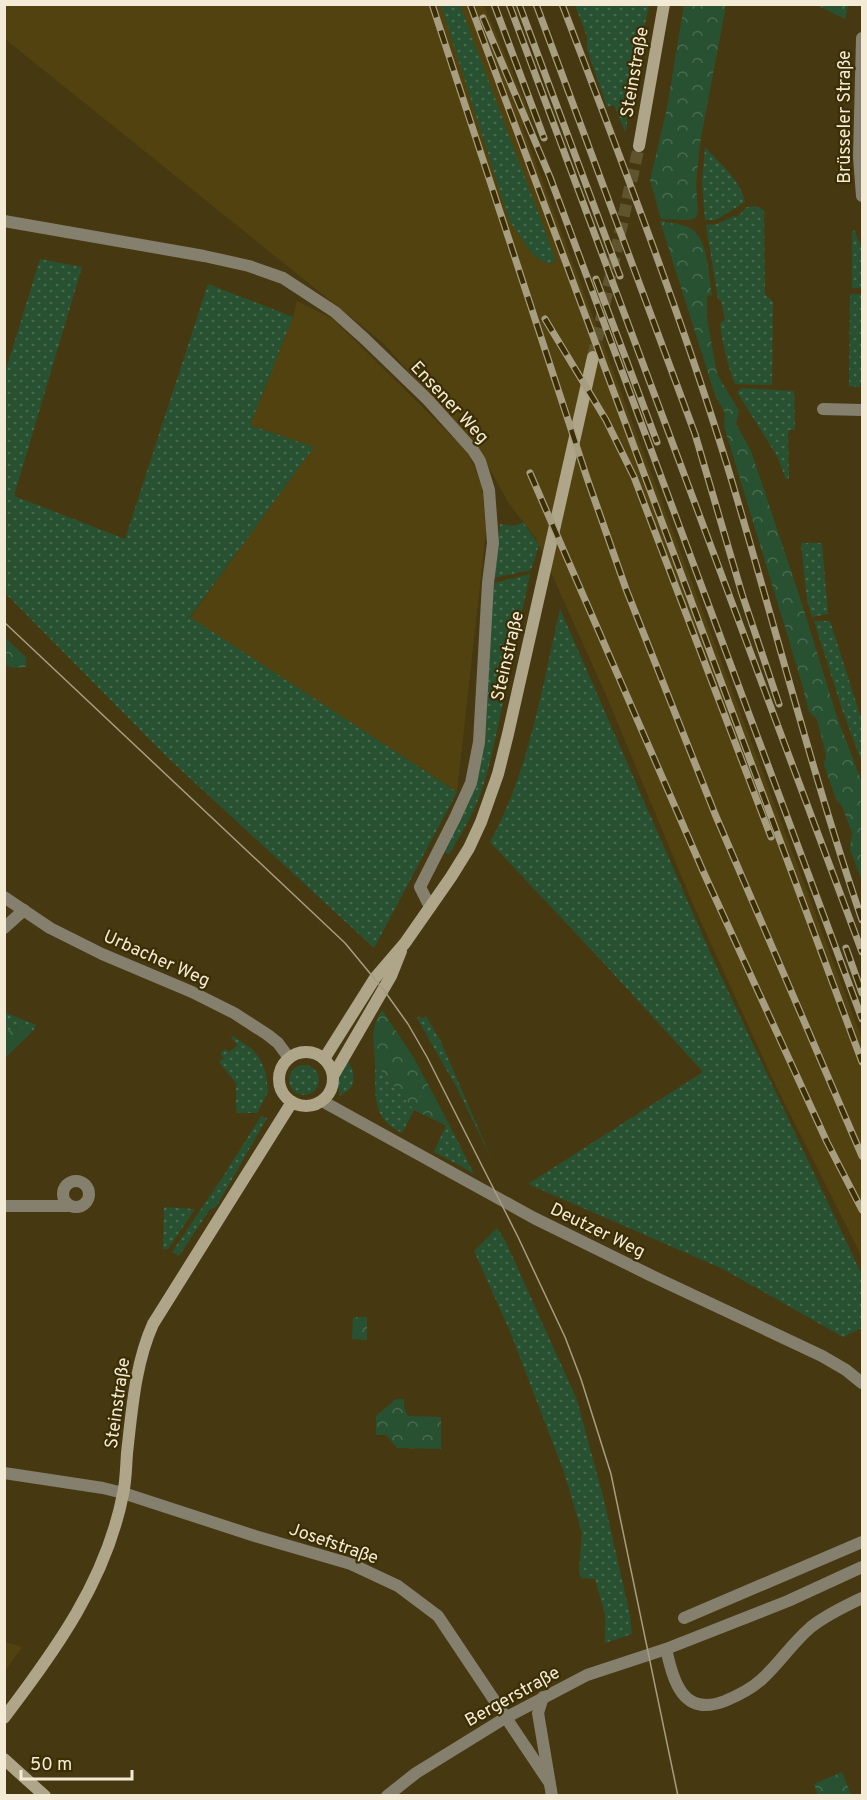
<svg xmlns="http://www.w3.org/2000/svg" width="867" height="1800" font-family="Overpass,sans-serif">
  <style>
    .built { fill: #524210 }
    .grass { fill: url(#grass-dots) }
    .forest { fill: url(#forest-crowns) }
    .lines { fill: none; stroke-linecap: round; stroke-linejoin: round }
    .secondary-tunnel { stroke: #60542f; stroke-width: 12; stroke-dasharray: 12 6; stroke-linecap: butt }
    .minor { stroke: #857f6e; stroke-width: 12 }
    .tertiary { stroke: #857f6e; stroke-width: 12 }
    .secondary { stroke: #afa589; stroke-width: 12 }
    .tram { stroke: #a79d80; stroke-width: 1.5 }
    .rail-casing { stroke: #a79d80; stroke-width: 7 }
    .rail { stroke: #3c2e04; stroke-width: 4.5; stroke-dasharray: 14; stroke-linecap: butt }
    .labels { text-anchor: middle; stroke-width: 4.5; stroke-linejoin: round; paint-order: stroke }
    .street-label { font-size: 18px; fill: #f3ebd6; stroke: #3c2e04 }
  </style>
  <defs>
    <pattern id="grass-dots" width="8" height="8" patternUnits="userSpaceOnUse" patternTransform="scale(1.5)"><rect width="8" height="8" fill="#285131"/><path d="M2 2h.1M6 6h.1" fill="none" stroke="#486a4e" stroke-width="1.8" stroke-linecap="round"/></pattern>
    <pattern id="forest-crowns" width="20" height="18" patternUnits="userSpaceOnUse" patternTransform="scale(1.5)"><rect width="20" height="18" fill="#285131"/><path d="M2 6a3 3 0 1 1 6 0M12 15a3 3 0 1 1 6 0" fill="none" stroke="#486a4e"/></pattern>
  </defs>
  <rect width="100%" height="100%" fill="#463911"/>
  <g class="built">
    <polygon points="4,5 484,5 531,116 522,126 862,1039 862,1257 775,1084 696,911 606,695 535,537 509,504 478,448 383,343 5,39"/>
    <polygon points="297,301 333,319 468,452 482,486 486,531 457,792 190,618 313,447 250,425 293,317"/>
    <polygon points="5,1642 22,1647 5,1671 4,1642"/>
  </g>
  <g class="grass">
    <polygon points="441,5 460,5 550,244 555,259 552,264 543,262 532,254 509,220"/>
    <path d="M 575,5 L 649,5 C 643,37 634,68 628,100 C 626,111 629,123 625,132 L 614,105 L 607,107 L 587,49 L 587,37 Z"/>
    <path d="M 705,147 C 719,163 741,180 745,202 L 716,220 L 705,220 L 702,182 Z"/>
    <path d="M 755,206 L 764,210 L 765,294 L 773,302 L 772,385 L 768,385 L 735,384 C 727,364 723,345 720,324 L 725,319 L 721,301 L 718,299 L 706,225 L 717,224 L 734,216 L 737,217 L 747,207 Z"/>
    <polygon points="854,230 862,248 862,288 852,288 852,231"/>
    <polygon points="40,259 82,267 14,496 125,539 208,284 293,317 250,425 314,447 190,617 457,792 374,948 168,758 5,593 5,373"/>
    <polygon points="850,294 862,294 862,378 860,387 849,386"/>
    <polygon points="742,388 794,391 795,430 788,430 789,479 786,479 777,456 737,392"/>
    <polygon points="523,522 539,545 531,570 494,578 500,524 514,526"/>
    <polygon points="801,543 822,543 828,614 812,617 807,600"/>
    <path d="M 530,574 L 505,694 L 501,694 L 500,701 L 503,703 C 496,733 491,765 480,795 C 472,816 461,835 449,854 L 443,852 L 472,794 L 494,583 Z"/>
    <path d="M 560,609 L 712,957 L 862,1275 L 862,1328 L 843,1337 L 723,1269 L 528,1184 L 703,1072 L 599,958 L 490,842 C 529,771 542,688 560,609 Z"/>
    <polygon points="814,621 830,621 862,721 862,763 843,712"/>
    <polygon points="4,1012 36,1025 33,1031 14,1027 6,1033 8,1055 5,1058"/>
    <polygon points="419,1016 421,1019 426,1016 441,1042 491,1158 458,1090 417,1018"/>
    <polygon points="233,1036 252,1049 260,1059 266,1073 268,1092 257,1113 238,1113 236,1110 236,1083 219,1062 224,1058 220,1054 225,1049 229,1052 238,1045 231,1038"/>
    <path d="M 347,1060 C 352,1066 356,1078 352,1086 C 350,1090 343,1094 340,1096 L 337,1081 Z"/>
    <path d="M 375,1063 L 414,1110 L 402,1133 C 370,1117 376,1094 375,1063 Z"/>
    <circle cx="304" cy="1080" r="15"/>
    <polygon points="261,1116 267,1118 216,1207 210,1209 179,1256 172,1252 224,1175"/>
    <polygon points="446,1125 451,1128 474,1174 461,1166 434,1152"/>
    <polygon points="164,1207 195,1209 168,1249 163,1249"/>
    <polygon points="497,1228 505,1240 577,1400 603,1496 630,1615 632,1634 605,1643 605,1614 595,1579 581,1578 579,1571 582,1533 564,1472 509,1329 474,1251"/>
  </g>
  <g class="forest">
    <polygon points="684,5 726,5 700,143 696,184 698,212 696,217 691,220 661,219 650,180 667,108"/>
    <polygon points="820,5 848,5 845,19 819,6"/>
    <path d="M 660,221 C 669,223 679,223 688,227 C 709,236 708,275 712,295 L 707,296 L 707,318 L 717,374 L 739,411 L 736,424 L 751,451 L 801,601 L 838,720 L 862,782 L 862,881 L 850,849 L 852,833 L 842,806 L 836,799 L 824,765 L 826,755 L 817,719 L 809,712 L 801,680 L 724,426 L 725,413 L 715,395 Z"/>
    <polygon points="4,637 26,657 26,667 13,668 5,665"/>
    <polygon points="382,1010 414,1058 451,1128 414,1110 375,1063 373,1035 376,1021"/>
    <polygon points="14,1027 33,1031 8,1055 6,1033"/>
    <polygon points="353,1317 367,1317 367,1340 352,1339"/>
    <polygon points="396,1399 404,1399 404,1407 408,1416 441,1417 441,1449 397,1448 386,1435 376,1435 376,1416"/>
    <polygon points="842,1772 851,1795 818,1795 814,1784"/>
  </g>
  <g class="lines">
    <polyline class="secondary-tunnel" points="593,357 639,146"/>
    <g class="minor">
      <polyline points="862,38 859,157 862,196"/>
      <polyline points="4,221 204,256 249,266 283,278 335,312 366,340 428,400 473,450 480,461 489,490 493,543 488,583 479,742 471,783 455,818 420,887 430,907"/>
      <polyline points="823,409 862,410"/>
      <polyline points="4,897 50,928 102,954 192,992 234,1013 268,1035 278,1043 289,1058"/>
      <polyline points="4,928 24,910"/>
      <circle cx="76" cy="1194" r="13"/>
      <polyline points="4,1206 70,1206"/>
      <polyline points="4,1473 103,1488 123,1493 255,1536 351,1564 398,1586 438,1616 549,1782"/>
      <polyline points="684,1618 862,1542"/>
      <path d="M 666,1649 C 674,1683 683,1717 725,1701 C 737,1696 751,1689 761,1680 C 779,1664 792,1643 811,1627 C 826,1615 845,1606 862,1598"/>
      <polyline points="543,1697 538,1713 552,1796"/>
    </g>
    <g class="tertiary">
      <polyline points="322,1101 534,1218 650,1275 822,1356 846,1370 862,1383"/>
      <polyline points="387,1796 416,1773 505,1718 587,1675 666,1649 788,1601 862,1567"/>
    </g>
    <g class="secondary">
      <polyline points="639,146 664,4"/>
      <circle cx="306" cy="1079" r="27"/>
      <polyline points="324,1059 375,978 405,943 451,877 469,848 481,822 498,774 508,734 593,357"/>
      <polyline points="333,1076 391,976 401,951"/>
      <path d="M 4,1718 C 56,1649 106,1581 123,1494 C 126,1481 126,1467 127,1453 C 132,1410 135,1364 153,1324 L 292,1102"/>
      <polyline points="4,1759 45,1796"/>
    </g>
    <polyline class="tram" points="4,622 345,943 383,989 408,1024 427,1057 518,1237 565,1337 581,1379 611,1474 678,1796"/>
    <defs>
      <g id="rail">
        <polyline points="432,4 587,478 626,589 715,814 862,1156"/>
        <polyline points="470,4 862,1062"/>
        <polyline points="494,4 544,138"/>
        <polyline points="509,4 862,952"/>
        <polyline points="519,4 620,276"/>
        <polyline points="536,4 695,434 742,594 779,704"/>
        <path d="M 562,4 C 620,157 679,309 727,465 C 773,617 811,771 862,920"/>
        <polyline points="483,18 550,177 862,1019"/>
        <polyline points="596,279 657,442"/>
        <polyline points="545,319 606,420 634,477 771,837"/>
        <polyline points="530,473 703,871 827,1142 862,1210"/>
        <polyline points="846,948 862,993"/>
      </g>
    </defs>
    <use href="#rail" class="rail-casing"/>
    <use href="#rail" class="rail"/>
  </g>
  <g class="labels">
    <g class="street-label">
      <text transform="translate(634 72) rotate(-80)" y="6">Steinstraße</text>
      <text transform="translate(844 117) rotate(-90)" y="6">Brüsseler Straße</text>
      <text transform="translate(450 402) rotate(47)" y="6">Ensener Weg</text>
      <text transform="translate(507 656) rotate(-77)" y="6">Steinstraße</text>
      <text transform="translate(157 958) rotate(24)" y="6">Urbacher Weg</text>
      <text transform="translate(598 1230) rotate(26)" y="6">Deutzer Weg</text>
      <text transform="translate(117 1403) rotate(-82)" y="6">Steinstraße</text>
      <text transform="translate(334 1543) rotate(19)" y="6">Josefstraße</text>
      <text transform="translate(512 1696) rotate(-29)" y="6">Bergerstraße</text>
    </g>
  </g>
  <rect width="867" height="1800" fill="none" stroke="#f3ebd6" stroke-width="12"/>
  <path d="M21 1770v9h111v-9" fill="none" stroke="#f3ebd6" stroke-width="3"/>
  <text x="30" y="1770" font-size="18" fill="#f3ebd6" stroke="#3c2e04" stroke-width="4.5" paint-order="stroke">50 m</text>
</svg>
